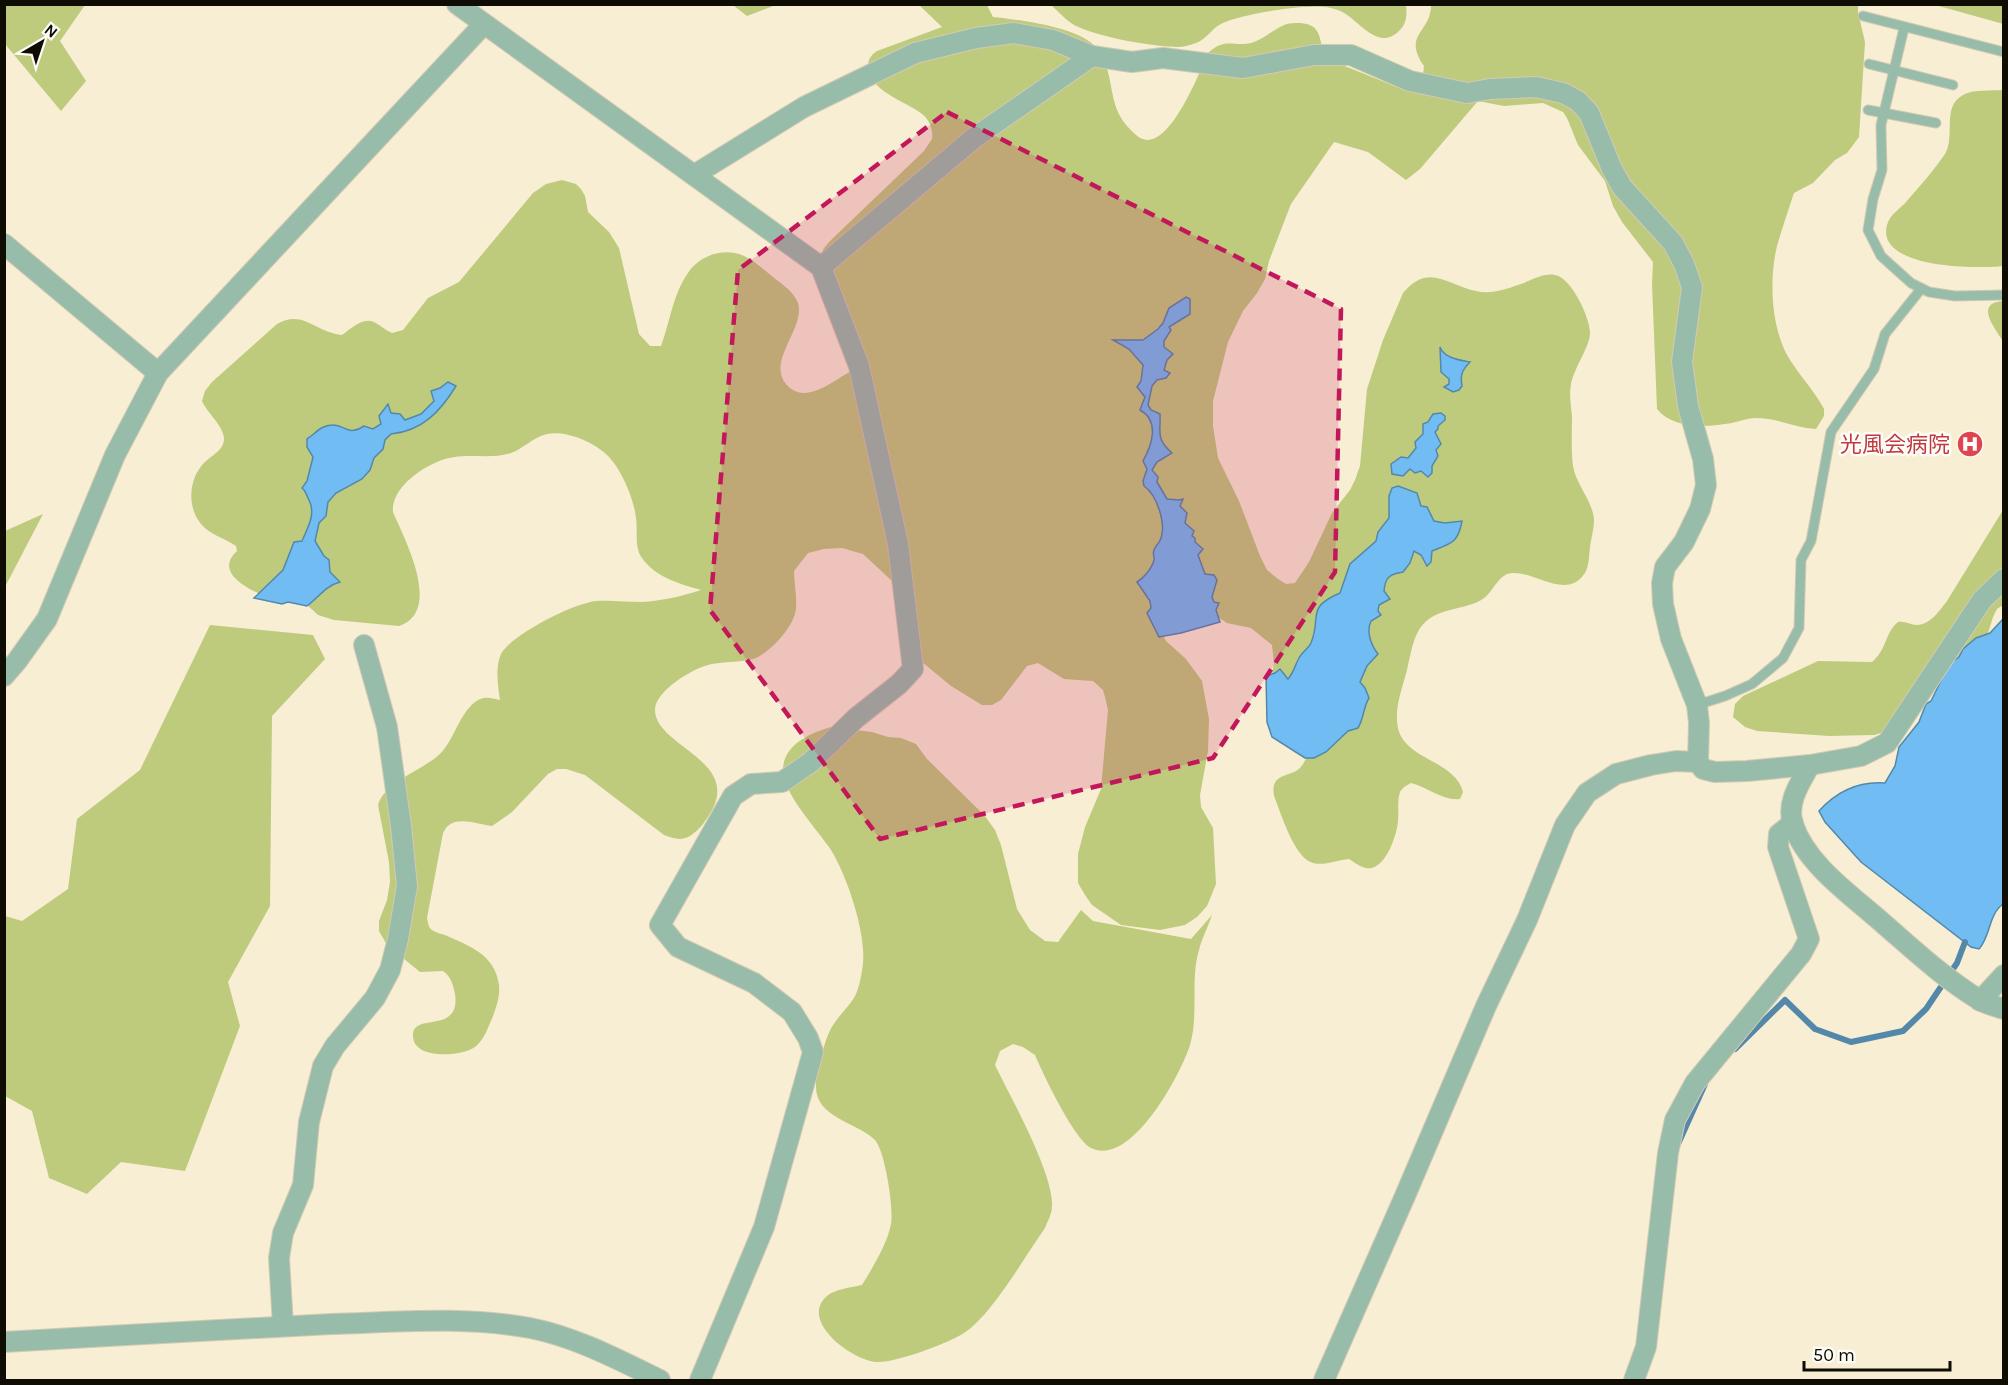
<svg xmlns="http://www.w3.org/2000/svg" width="2008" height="1385" font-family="Karla,'Noto Sans JP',sans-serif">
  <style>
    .green { fill: #becb7d }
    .water { fill: #71bdf3; stroke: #5488ab; stroke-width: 1.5 }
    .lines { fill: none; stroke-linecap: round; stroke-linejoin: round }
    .stream { stroke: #5488ab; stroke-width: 6 }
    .lane-casing { stroke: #d3cab3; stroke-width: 11 }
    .street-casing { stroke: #d3cab3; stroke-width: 22 }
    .lane { stroke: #97bdaa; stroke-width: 9 }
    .street { stroke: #97bdaa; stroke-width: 20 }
    .marked { fill: #c2185b; fill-opacity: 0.2; stroke: #c2185b; stroke-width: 4.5; stroke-dasharray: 12 8; stroke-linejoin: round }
    .labels { text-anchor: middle; stroke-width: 5; stroke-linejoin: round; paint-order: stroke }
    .health-label { font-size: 22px; fill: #be3a42; stroke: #fefcf6; text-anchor: end }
  </style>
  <rect width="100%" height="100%" fill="#f8eed4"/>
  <g class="green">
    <polygon points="4,5 85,5 60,41 86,81 61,111 5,44"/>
    <polygon points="733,5 776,5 747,16"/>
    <path d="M 919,5 L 987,5 L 993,17 C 1020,20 1079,27 1097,48 C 1109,62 1110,86 1115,104 C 1119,117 1125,125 1135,134 C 1165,164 1200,71 1208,53 C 1225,37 1234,47 1251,43 C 1269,38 1278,22 1297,23 C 1329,23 1314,48 1331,60 C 1337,64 1346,66 1352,69 C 1370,76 1387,83 1404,90 L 1416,88 L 1423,75 L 1424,66 C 1402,34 1431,33 1431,5 L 1858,5 L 1858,12 L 1865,42 L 1859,137 L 1847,153 L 1835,160 L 1813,183 L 1794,193 C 1788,211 1782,229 1777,246 C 1769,279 1771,325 1787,355 C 1798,374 1814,390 1824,409 L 1824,416 L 1816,429 C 1796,428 1777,418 1756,418 C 1748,418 1740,421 1732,423 C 1708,427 1674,430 1657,409 L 1652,284 L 1653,262 L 1622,222 L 1613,206 L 1605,181 L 1578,145 L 1567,118 L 1563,112 L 1543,103 L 1504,106 L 1478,101 L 1420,169 L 1406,180 L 1368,152 L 1334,142 L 1291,204 L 1269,261 L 1265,279 L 1257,293 L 1243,311 L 1228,342 L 1213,401 L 1213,426 L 1218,458 L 1239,501 L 1260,556 L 1267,570 L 1278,579 L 1286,584 L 1295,583 L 1309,562 L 1332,513 L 1350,490 L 1355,480 L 1360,466 L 1367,389 L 1383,340 L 1403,293 C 1429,262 1447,285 1476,291 C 1493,295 1509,288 1524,283 C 1533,279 1545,273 1555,275 C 1571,277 1591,319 1590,334 C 1589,348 1574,368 1571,384 C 1569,394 1571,406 1572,416 C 1572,432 1571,450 1573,466 C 1576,485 1593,501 1594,520 C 1594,529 1591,539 1590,547 C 1589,556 1589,566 1585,573 C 1567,600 1537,573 1514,573 C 1499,572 1494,591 1484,598 C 1475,605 1461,607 1450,610 C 1415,618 1414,640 1407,670 C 1403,686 1396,703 1397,719 C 1397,761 1454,757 1463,792 L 1460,799 C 1443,801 1427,787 1411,783 C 1406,786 1403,787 1400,792 C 1397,801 1399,812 1398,821 C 1397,835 1385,872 1366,868 C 1360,867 1354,862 1349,859 C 1337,860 1324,866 1313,863 C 1294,858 1281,813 1274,796 C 1271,777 1282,777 1294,772 C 1302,769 1306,759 1309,752 L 1362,629 L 1408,500 L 1292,684 L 1271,679 L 1274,663 L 1272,645 L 1251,628 L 1227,623 L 1210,612 L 1155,619 L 1166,641 L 1186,659 L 1202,681 L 1209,719 L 1208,751 L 1200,795 L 1201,807 L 1213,828 L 1216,884 L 1207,906 L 1197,917 L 1185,925 L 1160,930 L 1121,925 L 1092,905 L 1085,895 L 1078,883 L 1078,854 L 1085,827 L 1101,789 L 1108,710 L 1105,697 L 1103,690 L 1093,681 L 1064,679 L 1038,663 L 1027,666 L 1001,700 L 992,705 L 982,705 L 951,686 L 916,657 L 891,580 L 863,554 L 842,548 L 824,549 L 808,553 L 794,571 C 794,583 797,596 796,608 C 795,625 773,649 758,657 C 747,663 722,661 708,665 C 692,669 655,691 655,710 C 655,746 741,760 711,812 C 706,820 701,828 694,833 C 684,842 675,839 664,835 L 585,775 L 566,769 L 557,769 L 548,774 L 512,812 L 492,826 C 475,824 452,813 443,833 L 427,918 C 428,922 428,927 432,930 C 435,932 441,934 445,935 C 469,946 495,954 499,985 C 500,996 497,1005 493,1016 C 488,1027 485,1039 475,1047 C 461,1057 412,1060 413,1035 C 413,1012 461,1035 455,994 C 453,984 451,977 443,971 L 420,972 L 387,945 L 379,931 L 379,921 L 387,900 L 390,882 L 389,862 L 378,805 C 385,781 424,770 441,753 C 455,738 460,711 478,700 C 485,696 492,698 500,700 C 498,687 495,667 501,654 C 511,635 574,603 596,601 C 611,600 627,602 642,602 C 661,601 683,596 701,590 C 680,584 655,577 642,558 C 634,547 638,531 636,518 C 634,499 622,471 609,457 C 595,442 566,430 547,434 C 533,437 523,449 511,453 C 487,461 462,450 435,463 C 417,471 391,490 393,512 C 405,540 443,611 399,626 L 334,620 L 318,615 L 304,602 L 317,519 L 326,495 L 391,420 L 318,495 L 310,547 L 264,596 C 247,588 214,572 237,551 L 236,546 C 225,538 210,535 201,524 C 186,506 189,476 206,461 C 213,455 223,450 224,440 C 225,427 207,413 202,401 L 205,391 L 212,382 L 277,324 C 303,309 316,333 342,335 C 351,329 362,317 374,322 C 380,325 385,330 392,333 L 403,330 L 428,298 L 459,282 L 533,193 L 546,184 L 562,180 L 576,184 L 581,189 L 585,196 L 588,212 L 609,232 L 619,248 L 639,334 L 650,346 L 661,346 C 670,322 673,294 688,273 C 700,254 728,246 748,258 C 757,263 765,271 773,277 C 782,284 794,292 798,303 C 806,330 762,364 790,388 C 808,403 835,380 851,371 L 819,259 L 824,248 L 830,241 L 924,151 L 932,139 C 933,130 930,120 922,114 C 906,101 868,91 868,66 C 868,59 871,55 877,51 L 942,27 Z"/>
    <path d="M 1406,5 C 1407,13 1407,23 1400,30 C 1377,54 1358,17 1338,10 C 1328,6 1316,6 1306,7 C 1288,7 1236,16 1221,24 C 1211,29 1207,39 1196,43 C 1190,45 1184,47 1178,47 C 1154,47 1090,36 1071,23 C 1064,18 1058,11 1051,5 Z"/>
    <polygon points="1935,5 2003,5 2003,24 2000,23"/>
    <path d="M 2003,90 L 2003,266 C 1979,269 1875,269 1887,225 C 1890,214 1900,209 1907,201 C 1920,186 1934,170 1945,154 C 1956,136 1941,107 1963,95 C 1974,89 1991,91 2003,90 Z"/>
    <path d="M 2003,301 L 2004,301 L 2003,341 C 1995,328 1974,303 2003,301 Z"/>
    <path d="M 2003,510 L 2003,605 L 1997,609 L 1993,617 L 1986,640 L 1951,665 L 1901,727 L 1874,735 L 1829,736 L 1757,731 L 1745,727 L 1733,717 L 1735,704 L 1743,696 L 1818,661 L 1872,662 C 1888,648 1884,634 1898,622 C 1906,621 1910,625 1917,625 C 1930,625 1940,610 1947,601 Z"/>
    <polygon points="43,514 5,587 5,531"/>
    <polygon points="210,625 313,635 325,659 272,716 270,906 228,982 240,1026 185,1171 121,1162 87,1194 49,1178 32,1111 5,1096 5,916 22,921 68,889 77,819 140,770"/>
    <path d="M 831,727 L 872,732 L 888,737 L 901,738 L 916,744 L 927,759 L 985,816 L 995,830 L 1001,845 L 1017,909 L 1030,930 L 1045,941 L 1058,942 L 1081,910 L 1093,921 L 1191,939 L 1212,915 C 1208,927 1202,938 1199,950 C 1190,980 1199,1014 1190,1045 C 1181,1074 1131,1168 1091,1148 C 1074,1139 1043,1074 1035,1055 L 1023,1047 L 1013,1044 L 1000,1051 L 995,1065 C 1010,1096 1054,1174 1052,1206 C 1052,1214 1048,1220 1045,1228 C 1025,1256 992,1315 964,1333 C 949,1343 895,1363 877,1362 C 855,1362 802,1324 824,1299 C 832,1289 850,1288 862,1285 C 872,1269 888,1242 891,1224 C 894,1209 885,1151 875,1140 C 855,1121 814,1118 816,1084 C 816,1074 824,1044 828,1035 C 833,1021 846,1010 854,998 C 859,990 862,973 863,963 C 866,932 847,876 831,850 C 818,830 782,793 783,769 C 784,744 811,733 831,727 Z"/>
  </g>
  <g class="water">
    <path d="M 1186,297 L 1190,299 L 1190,314 L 1169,327 L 1171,330 L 1164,341 L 1164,347 L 1173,354 L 1167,360 L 1164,370 L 1170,373 L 1166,378 L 1157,380 L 1152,386 L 1148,405 L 1151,410 L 1160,414 C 1161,432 1155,438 1172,453 L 1157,462 L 1152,470 L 1158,477 L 1157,482 L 1167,499 L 1179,500 L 1183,499 L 1180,506 L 1187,513 L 1185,523 L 1194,531 L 1192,536 L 1195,538 L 1195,542 L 1203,549 L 1198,555 L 1205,574 L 1214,575 L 1217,580 L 1212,597 L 1214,602 L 1219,603 L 1216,610 L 1220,622 L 1181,633 L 1159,637 L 1147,613 L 1151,608 L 1150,601 L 1137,582 C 1144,578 1152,568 1154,560 C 1155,556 1152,555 1154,550 C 1155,546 1160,543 1161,538 C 1166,523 1157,495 1144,486 L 1143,481 L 1147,469 L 1143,461 C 1152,445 1160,421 1140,410 L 1145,397 L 1137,387 L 1141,381 L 1143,365 L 1129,349 L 1113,340 L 1143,340 L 1158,329 L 1163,323 L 1169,308 Z"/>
    <path d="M 1440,347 C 1444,358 1459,360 1470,362 C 1462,370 1460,375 1462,386 L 1459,390 L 1453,392 L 1444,387 L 1449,384 L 1449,379 L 1441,372 Z"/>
    <path d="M 448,382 L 456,386 C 440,412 422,431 391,434 L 385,440 L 383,449 L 374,458 L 370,470 L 362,479 L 336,493 L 328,502 L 326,516 L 319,523 L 315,541 L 324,556 L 329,560 L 330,572 L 340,582 C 325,586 319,597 307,606 L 288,602 L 282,604 L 254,598 L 283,570 L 294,542 L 302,541 C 308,527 316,514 309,500 C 306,495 307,492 302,488 L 307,481 L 313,457 L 307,447 L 307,439 C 315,434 321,425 332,425 C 345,424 347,437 364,426 L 373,429 L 381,424 L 379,416 L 388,404 L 391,413 L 400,414 L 405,420 L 421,414 L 434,401 L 431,391 L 440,388 Z"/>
    <polygon points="1441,413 1445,416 1445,420 1438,426 1438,429 1435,432 1441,444 1436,450 1438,456 1432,466 1432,473 1428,477 1421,471 1415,473 1410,469 1403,476 1392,474 1391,464 1401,457 1408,458 1416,448 1415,442 1423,434 1423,424 1428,422 1433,414"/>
    <path d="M 1398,486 L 1417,493 L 1421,506 L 1427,507 L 1434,521 L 1445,523 L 1462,521 C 1458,543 1452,543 1432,551 L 1431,562 L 1427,566 L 1421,555 L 1414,551 L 1410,563 L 1403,572 C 1390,574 1385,577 1384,591 L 1390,599 L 1379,605 L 1378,611 L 1381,615 L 1371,621 C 1366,632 1371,645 1378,654 L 1367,666 L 1360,682 L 1365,688 L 1369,698 C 1363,708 1364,718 1358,728 L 1348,731 L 1326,752 L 1314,758 L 1305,758 L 1272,737 L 1267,722 L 1266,676 L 1275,673 L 1280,669 L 1288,679 C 1294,672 1295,665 1299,658 C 1302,652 1308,649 1311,643 C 1322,616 1305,608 1340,593 L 1350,564 L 1376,541 L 1378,532 L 1389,518 L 1389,496 L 1392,488 Z"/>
    <path d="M 2003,619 L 2003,904 C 1988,915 1991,936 1979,949 L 1971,947 L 1861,862 L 1825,822 L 1819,811 C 1837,791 1858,781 1885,783 L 1895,766 L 1899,747 L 1919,722 L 1926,704 L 1931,701 L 1949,664 L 1959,657 L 1963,649 L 1976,638 L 1990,633 Z"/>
  </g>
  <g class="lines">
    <g class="stream">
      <polyline points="1735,1049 1785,1000 1815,1029 1851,1042 1903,1031 1926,1009 1957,963 1965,942"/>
      <polyline points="1678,1144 1705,1084"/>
    </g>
    <defs>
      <g id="lane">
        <polyline points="1863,16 2004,52"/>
        <polyline points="1904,28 1881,125 1882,170 1873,199 1868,230 1881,256 1911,283 1929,292 1955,296 2004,295"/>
        <polyline points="1869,64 1953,85"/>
        <polyline points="1868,110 1936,123"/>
        <polyline points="1697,705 1725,696 1752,684 1783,658 1799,628 1801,560 1811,541 1831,432 1874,369 1885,334 1921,289"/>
      </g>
      <g id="street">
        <polyline points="457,4 821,267 859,366 898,544 913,669 899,684 856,718 811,762 782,782 751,784 733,796 660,925 678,947 754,983 792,1012 808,1038 813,1052 764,1227 700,1380"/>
        <polyline points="694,175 804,107 915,53 976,38 1014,33 1053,40 1092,56 1132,62 1163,58 1243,68 1314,55 1351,55 1410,81 1467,93 1490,89 1536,87 1563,93 1578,101 1589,113 1612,169 1622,187 1673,243 1684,264 1692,287 1682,362 1688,406 1703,459 1706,485 1700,509 1684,542 1665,567 1662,583 1663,604 1671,639 1697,705 1699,723 1698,762 1703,769 1715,772 1747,771 1810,765 1861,756 1887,743 1982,600 2004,579"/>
        <polyline points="4,244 158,373"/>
        <polyline points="821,267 974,138 1092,56"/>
        <polyline points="4,676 17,661 47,619 115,455 158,373 484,24"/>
        <path d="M 1810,765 C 1800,783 1786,803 1793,824 C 1806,865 1854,897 1885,925 C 1915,951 1944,978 1978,999 C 1985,1004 1995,1006 2004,1009"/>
        <polyline points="1980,1001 2004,975"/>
        <polyline points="283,1326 279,1258 283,1233 303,1185 309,1122 323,1066 335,1046 375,998 390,970 398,939 407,886 401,826 387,727 364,645"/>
        <path d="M 4,1342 C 113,1336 222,1329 331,1324 C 397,1322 465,1316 530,1328 C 576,1337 619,1360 660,1380"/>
        <polyline points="1324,1380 1405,1196 1486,1006 1527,920 1565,825 1587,793 1616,774 1651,765 1676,761 1698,762"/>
        <polyline points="1634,1380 1646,1347 1668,1153 1675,1120 1695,1083 1801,954 1809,939 1778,847 1779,834 1793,823"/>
      </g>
    </defs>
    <use href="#lane" class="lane-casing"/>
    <use href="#street" class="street-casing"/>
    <use href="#lane" class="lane"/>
    <use href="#street" class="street"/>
  </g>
  <path class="marked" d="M 947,112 L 1341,309 L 1335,572 L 1213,758 L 880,839 L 710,610 L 738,270 Z"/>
  <defs>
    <symbol id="hospital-disc" viewBox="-11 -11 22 22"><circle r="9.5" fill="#e0444e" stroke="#fefcf6"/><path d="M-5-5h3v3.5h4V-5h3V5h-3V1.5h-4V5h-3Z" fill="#fff"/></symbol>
  </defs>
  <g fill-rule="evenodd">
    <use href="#hospital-disc" x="1955" y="429" width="30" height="30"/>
  </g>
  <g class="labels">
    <g class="health-label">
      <text x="1950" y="452">光風会病院</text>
    </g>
  </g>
  <rect width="2008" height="1385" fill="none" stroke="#0f0c04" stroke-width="12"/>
  <g transform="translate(42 42) rotate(39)" stroke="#fefcf6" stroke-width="4.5" paint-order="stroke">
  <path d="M0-4.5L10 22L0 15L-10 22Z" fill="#0f0c04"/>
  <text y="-9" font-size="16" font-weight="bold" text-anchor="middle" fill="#0f0c04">N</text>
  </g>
  <path d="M1804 1361v9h146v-9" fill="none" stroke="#0f0c04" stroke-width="3"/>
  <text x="1813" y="1361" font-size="18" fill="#0f0c04" stroke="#fefcf6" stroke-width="4.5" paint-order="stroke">50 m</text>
</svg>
